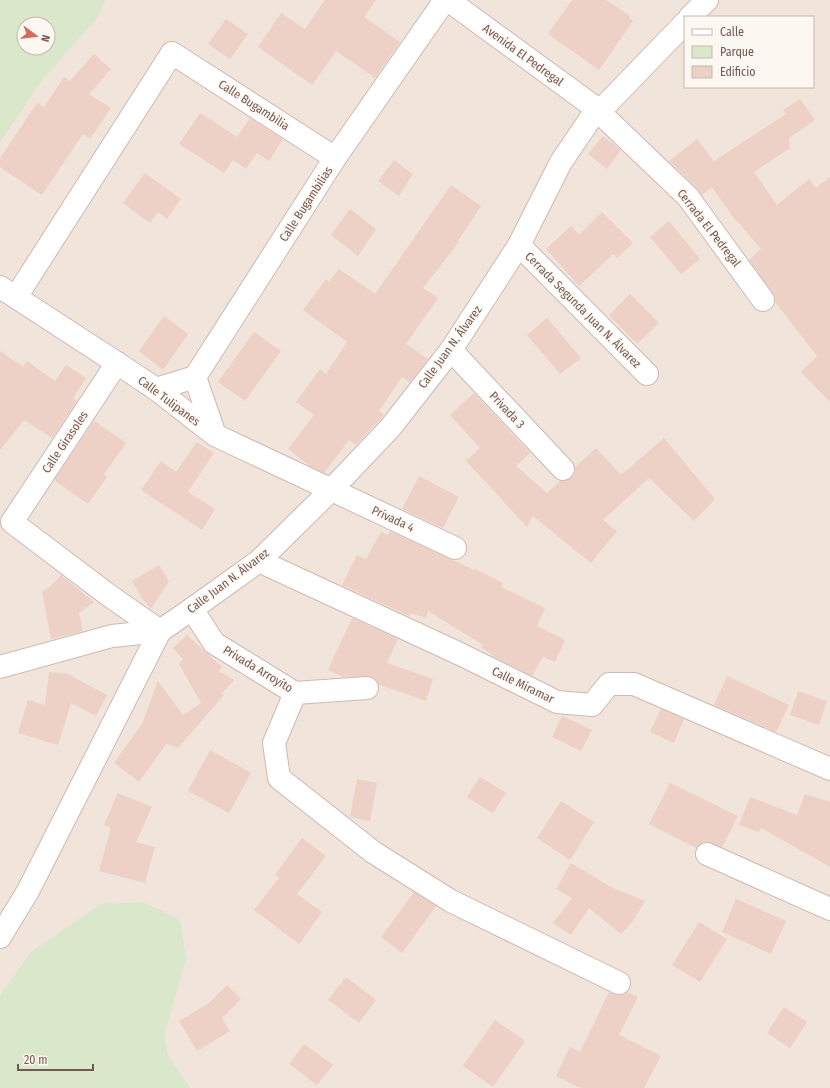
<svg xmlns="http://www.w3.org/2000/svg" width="830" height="1088" font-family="'Fira Sans Condensed',sans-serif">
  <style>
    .residential { fill: #f1e4da; fill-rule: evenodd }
    .green { fill: #d9e7cb; fill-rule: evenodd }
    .building { fill: #edd1c6 }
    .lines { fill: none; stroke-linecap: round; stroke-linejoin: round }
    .street-casing { stroke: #ccbab2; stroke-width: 24 }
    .street { stroke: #fff; stroke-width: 22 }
    .labels { text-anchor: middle; stroke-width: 3; stroke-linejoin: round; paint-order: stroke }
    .street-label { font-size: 12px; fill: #735951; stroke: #fdf7f1 }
  </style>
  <rect width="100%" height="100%" fill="#faf3eb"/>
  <path class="residential" d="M 0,0 L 830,0 L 830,1088 L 0,1088 ZM 685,17 L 813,17 L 813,87 L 685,87 ZM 24,24 L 48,24 L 48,48 L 24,48 Z"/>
  <g class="green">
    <path d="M 0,0 L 105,0 L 98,17 L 43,79 L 0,142 ZM 24,24 L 48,24 L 48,48 L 24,48 Z"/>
    <polygon points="143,902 180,920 186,959 164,1036 168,1056 190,1088 0,1088 0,996 31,952 101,904"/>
  </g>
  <g class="building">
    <polygon points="325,0 376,0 364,17 400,42 375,78 336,51 312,85 258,47 281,13 305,29"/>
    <polygon points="572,0 606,0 630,16 629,18 633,21 599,70 548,34"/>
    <polygon points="226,19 248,34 230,59 208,44"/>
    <polygon points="94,54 111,69 89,94 111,108 90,139 83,134 42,195 0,167 0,158 37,103 44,107 64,77 70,81"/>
    <polygon points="800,99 815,120 789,138 790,148 754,172 777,205 809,179 816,188 830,177 830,402 801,372 817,356 775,302 775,298 773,293 749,260 761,249 737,221 736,221 712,187 702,195 697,188 669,161 697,139 714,161 786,114 783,110"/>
    <polygon points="200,113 237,137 250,118 283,139 269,161 257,153 246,169 233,160 224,173 179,144"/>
    <polygon points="603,136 621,150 607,169 588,154"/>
    <polygon points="394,160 413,174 399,196 378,181"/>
    <polygon points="145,173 181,199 167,219 158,212 150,223 123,203"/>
    <polygon points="451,185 481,206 458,241 459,242 423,288 438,298 406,344 428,359 410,382 402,377 379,411 384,415 356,445 349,440 324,473 310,466 288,449 314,415 296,402 320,369 326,374 347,342 303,310 326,279 329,282 339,269 375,294"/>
    <polygon points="350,209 376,229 358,256 331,235"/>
    <polygon points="602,212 633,243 617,258 613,254 579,286 546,249 571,226 579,235"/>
    <polygon points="669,221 700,259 681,274 650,237"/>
    <polygon points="630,294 659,323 637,344 609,315"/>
    <polygon points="164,316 188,334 163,370 139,351"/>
    <polygon points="547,318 581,358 560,374 527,335"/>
    <polygon points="254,332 281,351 245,401 218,382"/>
    <polygon points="0,351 23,367 27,361 55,381 66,365 86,378 73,398 77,401 52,438 24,420 0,450"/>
    <polygon points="474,393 530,453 516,466 547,493 560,481 565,481 571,478 575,473 575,467 596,448 621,475 664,438 715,499 694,521 649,478 603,520 617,531 591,563 533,516 527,527 466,461 480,448 450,415"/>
    <polygon points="94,421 126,443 104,474 107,477 88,504 54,480"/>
    <polygon points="197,442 214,453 188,492 215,509 202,530 141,490 161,461 176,472"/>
    <polygon points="419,476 459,497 443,528 402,509"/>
    <polygon points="390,531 474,570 475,569 503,583 501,587 545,608 537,626 565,640 555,662 543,657 532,676 496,658 481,647 483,645 428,611 426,618 410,613 409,616 342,585 357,555 366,559 381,532 388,535"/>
    <polygon points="159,565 169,581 151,609 141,597 132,581"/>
    <polygon points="61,575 94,602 79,613 83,631 51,639 42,592 52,585"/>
    <polygon points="352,618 398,639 387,663 433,679 426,701 378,684 377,681 372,677 366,676 343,677 328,670"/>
    <polygon points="187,635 222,667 219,671 234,680 222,693 224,695 178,748 166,744 139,782 114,763 142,724 158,681 183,715 201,703 179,664 183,659 173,648"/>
    <polygon points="49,672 68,674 107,695 96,716 71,703 58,745 18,733 28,700 45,705"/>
    <polygon points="727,676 789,705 776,732 714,705"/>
    <polygon points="798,691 827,701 819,725 790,715"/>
    <polygon points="661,709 684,719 674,743 650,732"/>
    <polygon points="562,716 592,730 581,751 552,737"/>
    <polygon points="210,750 251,773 229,813 188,791"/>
    <polygon points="480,777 506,793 493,813 467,797"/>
    <polygon points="357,779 377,783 370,821 350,817"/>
    <polygon points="670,783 738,816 722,847 706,842 700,844 696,848 649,824"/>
    <polygon points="118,793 152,807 136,842 155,847 145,883 99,871 111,828 104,825"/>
    <polygon points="805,794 830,802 830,867 761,828 759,832 739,825 750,797 797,815"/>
    <polygon points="561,801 594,822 570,860 537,838"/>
    <polygon points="302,838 326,856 297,894 322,912 299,944 254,910 279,878 275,875"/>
    <polygon points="571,863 609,886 645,901 632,922 621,934 589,908 571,935 553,923 572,898 556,889"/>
    <polygon points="414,892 436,906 402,953 381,937"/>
    <polygon points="736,899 786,921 771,954 722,932"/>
    <polygon points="699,922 727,939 700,982 672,965"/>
    <polygon points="346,977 376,1000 359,1023 328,1000"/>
    <polygon points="227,985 241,999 222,1018 230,1031 197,1051 179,1021 209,1003"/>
    <polygon points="609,992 619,995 627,992 638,997 619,1035 661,1056 644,1088 580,1088 556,1076 570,1047 580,1052"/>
    <polygon points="784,1007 807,1022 790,1048 767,1033"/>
    <polygon points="495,1020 525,1041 493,1087 463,1066"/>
    <polygon points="304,1044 333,1065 317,1085 289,1064"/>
  </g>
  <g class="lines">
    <defs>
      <g id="street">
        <polyline points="448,0 597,109"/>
        <polyline points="690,17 707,0"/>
        <polyline points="599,112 688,197 763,300"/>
        <polyline points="519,245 647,374"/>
        <polyline points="0,287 117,363 156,389 215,435 455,548"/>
        <polyline points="16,297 172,53 335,158"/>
        <polyline points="451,350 563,469"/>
        <polyline points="117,363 12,522 107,594 160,631"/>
        <polyline points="195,377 215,435"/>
        <polyline points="156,389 195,377 335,158 445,0"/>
        <polyline points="259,561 460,654 557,702 592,705 609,684 634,684 830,769"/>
        <polyline points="192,609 214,643 295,693 367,688"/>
        <polyline points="0,667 112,636 160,631 192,609 259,561 331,490 390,428 451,350 519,245 561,162 597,109 599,112 685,23"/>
        <polyline points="295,693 274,743 279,778 373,852 451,901 619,983"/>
        <polyline points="707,854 830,909"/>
        <polyline points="0,937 28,891 160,631"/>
      </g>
    </defs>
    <use href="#street" class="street-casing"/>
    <use href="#street" class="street"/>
  </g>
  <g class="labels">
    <g class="street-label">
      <text transform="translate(523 55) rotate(36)" y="4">Avenida El Pedregal</text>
      <text transform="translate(254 105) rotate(33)" y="4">Calle Bugambilia</text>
      <text transform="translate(306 204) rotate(-57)" y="4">Calle Bugambilias</text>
      <text transform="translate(709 228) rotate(52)" y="4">Cerrada El Pedregal</text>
      <text transform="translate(583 310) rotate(45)" y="4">Cerrada Segunda Juan N. Álvarez</text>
      <text transform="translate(450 347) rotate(-54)" y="4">Calle Juan N. Álvarez</text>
      <text transform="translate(169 401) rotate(37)" y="4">Calle Tulipanes</text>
      <text transform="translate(507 410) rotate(47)" y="4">Privada 3</text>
      <text transform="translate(65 442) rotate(-56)" y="4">Calle Girasoles</text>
      <text transform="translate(393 519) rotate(25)" y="4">Privada 4</text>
      <text transform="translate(228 581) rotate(-37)" y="4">Calle Juan N. Álvarez</text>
      <text transform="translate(258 669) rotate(31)" y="4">Privada Arroyito</text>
      <text transform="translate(523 685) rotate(26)" y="4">Calle Miramar</text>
    </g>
  </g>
  <rect x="684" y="16" width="130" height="72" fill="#fdf7f1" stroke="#c6b8b1"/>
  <rect x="692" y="29" width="20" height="6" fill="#ffffff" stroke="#c6b8b1"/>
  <text x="720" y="36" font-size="12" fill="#735951">Calle</text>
  <rect x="692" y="46" width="20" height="12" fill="#d9e7cb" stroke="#c6b8b1"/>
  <text x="720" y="56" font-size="12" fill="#735951">Parque</text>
  <rect x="692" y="66" width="20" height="12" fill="#edd1c6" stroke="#c6b8b1"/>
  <text x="720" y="76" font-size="12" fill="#735951">Edificio</text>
  <g transform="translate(36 36) rotate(105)"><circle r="19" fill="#fdf7f1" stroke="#c6b8b1"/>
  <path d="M0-3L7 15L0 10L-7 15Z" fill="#d56b5f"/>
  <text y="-6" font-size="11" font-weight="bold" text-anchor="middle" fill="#735951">N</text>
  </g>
  <path d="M18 1064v6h75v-6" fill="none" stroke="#735951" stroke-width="2"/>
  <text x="24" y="1064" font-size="12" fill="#735951" stroke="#fdf7f1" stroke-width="3" paint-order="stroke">20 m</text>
</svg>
